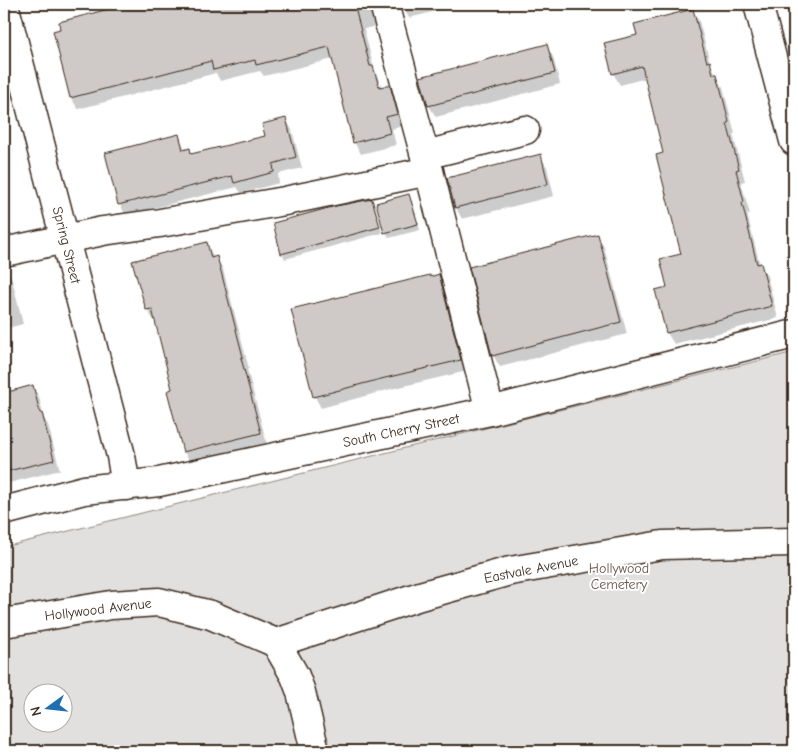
<svg xmlns="http://www.w3.org/2000/svg" width="798" height="755" font-family="'Comic Neue',sans-serif">
  <style>
    .green { fill: #e2e0de; stroke: #8e857e; fill-rule: evenodd }
    .shadow { fill: #0003 }
    .building { fill: #cfcac7; stroke: #3b2a1e }
    .lines { fill: none; stroke-linecap: round; stroke-linejoin: round }
    .minor-casing { stroke: #3b2a1e; stroke-width: 31 }
    .minor { stroke: #fff; stroke-width: 28 }
    .labels { text-anchor: middle; stroke-width: 4; stroke-linejoin: round; paint-order: stroke }
    .street-label { font-size: 14px; fill: #3b2a1e; stroke: #fff }
    .park-label { font-size: 14px; fill: #65584e; stroke: #fff }
  </style>
  <rect width="100%" height="100%" fill="#fff"/>
  <filter id="ink" filterUnits="userSpaceOnUse"><feTurbulence type="fractalNoise" baseFrequency=".02" numOctaves="2"/><feDisplacementMap in="SourceGraphic" scale="10" xChannelSelector="R" yChannelSelector="G"/><feConvolveMatrix kernelMatrix="1 2 1 2 8 2 1 2 1" color-interpolation-filters="sRGB"/></filter>
  <g filter="url(#ink)">
    <path class="green" d="M 794,352 L 794,751 L 4,751 L 4,547 ZM 32,692 L 62,692 L 62,722 L 32,722 Z"/>
    <g class="shadow">
      <polygon points="135,4 380,4 376,26 364,29 374,69 379,79 382,88 389,86 396,98 403,126 392,129 396,145 361,154 354,142 333,59 264,76 260,71 220,81 216,73 78,109 71,98 60,22"/>
      <polygon points="401,4 464,4 409,18"/>
      <polygon points="692,10 699,21 710,63 723,87 735,134 733,134 745,181 741,182 750,214 747,214 760,265 767,276 778,318 674,344 667,333 657,291 668,288 683,254 664,154 646,78 620,85 613,73 638,35"/>
      <polygon points="546,45 553,57 560,84 436,117 429,106 421,78"/>
      <polygon points="286,119 292,130 302,168 278,174 279,183 241,193 237,187 126,215 120,205 107,154 179,136 186,151 189,150 192,155 266,136"/>
      <polygon points="540,156 547,167 554,196 462,219 456,208"/>
      <polygon points="409,196 412,201 420,230 389,238 386,232"/>
      <polygon points="372,200 375,206 382,233 285,259 282,253"/>
      <polygon points="597,236 604,247 627,334 500,367 493,355"/>
      <polygon points="206,243 214,258 216,258 223,269 249,369 247,369 267,444 191,463 184,452 169,392 174,390 156,320 154,321 147,309"/>
      <polygon points="4,268 6,268 12,279 23,324 4,329"/>
      <polygon points="439,276 445,287 467,371 391,389 321,408 315,397 293,310"/>
      <polygon points="33,387 39,397 44,418 48,425 60,470 9,483 4,474 4,394"/>
    </g>
    <g class="building">
      <polygon points="128,4 354,4 370,66 373,66 379,87 390,85 398,114 386,117 390,133 353,143 329,47 256,65 255,60 213,70 211,61 70,98 53,31 60,29 59,22"/>
      <polygon points="693,9 707,62 710,61 713,74 717,74 729,122 727,123 739,169 736,170 744,202 742,203 757,264 761,263 772,306 666,333 655,290 667,287 660,259 681,254 656,155 663,153 642,66 612,74 604,43 637,35 634,24"/>
      <polygon points="547,44 555,73 428,106 420,77"/>
      <polygon points="286,118 296,157 273,164 274,172 234,183 232,176 118,205 105,153 179,134 183,150 190,148 191,154 265,136 262,124"/>
      <polygon points="541,154 548,184 455,208 447,178"/>
      <polygon points="409,194 418,224 384,233 376,203"/>
      <polygon points="372,199 380,227 281,254 273,223 336,206"/>
      <polygon points="598,234 621,322 492,356 469,267"/>
      <polygon points="207,242 211,258 217,256 243,357 241,358 261,433 183,452 167,391 172,389 152,309 146,310 132,261"/>
      <polygon points="439,274 461,360 385,378 313,397 291,309 430,275 430,277"/>
      <polygon points="33,385 40,413 42,413 54,460 4,472 4,393"/>
    </g>
    <g class="lines">
      <defs>
        <g id="minor">
          <polyline points="4,4 121,456 126,486"/>
          <polyline points="384,4 429,171 490,411"/>
          <polyline points="758,4 794,141"/>
          <polyline points="425,155 525,130"/>
          <polyline points="4,252 103,231 160,223 285,201 429,171"/>
          <polyline points="4,511 84,490 159,482 490,411 794,334"/>
          <polyline points="4,623 111,605 159,602 211,615 276,643"/>
          <polyline points="276,643 420,596 510,571 662,545 794,542"/>
          <polyline points="276,643 295,676 301,692 315,751"/>
        </g>
      </defs>
      <use href="#minor" class="minor-casing"/>
      <use href="#minor" class="minor"/>
    </g>
  </g>
  <g class="labels">
    <g class="street-label">
      <text transform="translate(67 245) rotate(76)" y="5">Spring Street</text>
      <text transform="translate(401 430) rotate(-12)" y="5">South Cherry Street</text>
      <text transform="translate(531 569) rotate(-11)" y="5">Eastvale Avenue</text>
      <text transform="translate(98 609) rotate(-7)" y="5">Hollywood Avenue</text>
    </g>
    <g class="park-label">
      <text x="619" y="573">Hollywood<tspan x="619" dy="16">Cemetery</tspan></text>
    </g>
  </g>
  <rect width="798" height="755" fill="none" stroke="#fff" stroke-width="20"/>
  <rect x="10" y="10" width="778" height="735" fill="none" stroke="#3b2a1e" stroke-width="2" filter="url(#ink)"/>
  <g transform="translate(48 708) rotate(255)"><circle r="24" fill="#ffffff" stroke="#b1aaa5"/>
  <path d="M0-4L9 19L0 12L-9 19Z" fill="#1f6fb2"/>
  <text y="-8" font-size="14" font-weight="bold" text-anchor="middle" fill="#3b2a1e">N</text>
  </g>
</svg>
